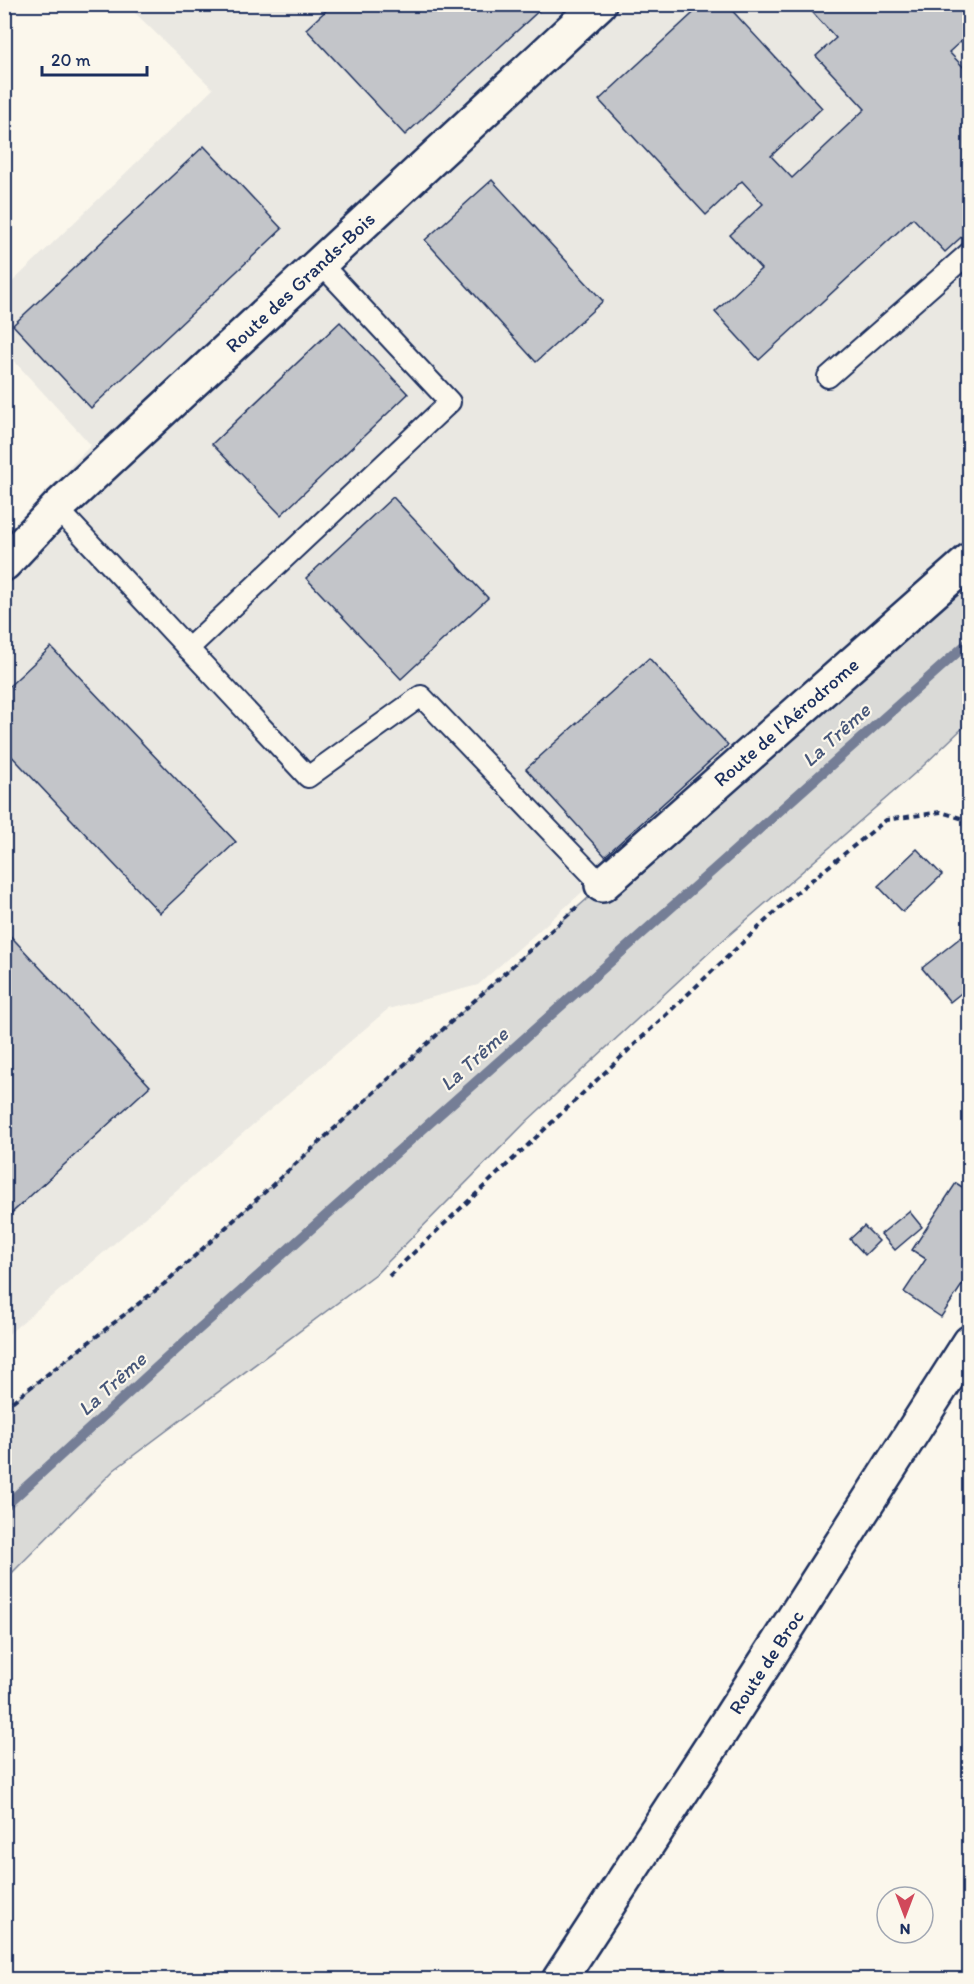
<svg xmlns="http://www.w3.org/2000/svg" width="974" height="1984" font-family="Itim,sans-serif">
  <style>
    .built { fill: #eae8e2 }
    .green { fill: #dadad7; stroke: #7a849a; stroke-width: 1.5 }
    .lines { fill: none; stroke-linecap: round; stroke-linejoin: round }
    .stream { stroke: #747e96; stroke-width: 10 }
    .building { fill: #c3c5c9; stroke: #1b2f5e; stroke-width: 1.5 }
    .lane-casing { stroke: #1b2f5e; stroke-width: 24 }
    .street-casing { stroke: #1b2f5e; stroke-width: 38 }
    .secondary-casing { stroke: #1b2f5e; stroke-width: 38 }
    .path { stroke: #1b2f5e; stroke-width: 4; stroke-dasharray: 6 4.5; stroke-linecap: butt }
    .lane { stroke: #fbf7ec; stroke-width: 20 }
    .street { stroke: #fbf7ec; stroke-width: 33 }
    .secondary { stroke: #fbf7ec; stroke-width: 33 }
    .labels { text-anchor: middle; stroke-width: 4.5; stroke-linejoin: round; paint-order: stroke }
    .street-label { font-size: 20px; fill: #1b2f5e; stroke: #fbf7ec }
    .water-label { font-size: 21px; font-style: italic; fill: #47577a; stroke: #fbf7ec }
  </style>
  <rect width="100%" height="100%" fill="#fbf7ec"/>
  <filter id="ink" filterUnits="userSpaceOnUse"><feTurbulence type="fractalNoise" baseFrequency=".0167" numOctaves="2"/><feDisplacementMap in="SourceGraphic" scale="12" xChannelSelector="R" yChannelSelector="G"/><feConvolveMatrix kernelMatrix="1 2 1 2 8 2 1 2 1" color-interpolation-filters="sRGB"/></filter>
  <g filter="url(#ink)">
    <polygon class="built" points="127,5 969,5 969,547 478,985 388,1009 5,1337 5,534 91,445 5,351 5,289 213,89"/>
    <polygon class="green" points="969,560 969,722 922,767 713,949 527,1121 376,1274 114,1470 5,1580 5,1408 164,1284 552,930"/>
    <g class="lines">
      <polyline class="stream" points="4,1507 191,1336 970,641"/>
    </g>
    <g class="building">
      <polygon points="333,4 546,4 405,135 306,29"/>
      <polygon points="703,4 726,4 822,108 771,156 792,178 865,109 816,56 836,38 805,4 957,4 970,18 970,33 949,52 970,74 970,229 945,252 913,218 759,360 715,312 761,269 730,235 763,204 742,181 706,215 599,100"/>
      <polygon points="204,146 282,229 91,408 13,325"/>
      <polygon points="492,180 603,301 536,362 425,240"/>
      <polygon points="340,322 408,394 281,515 212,444"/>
      <polygon points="393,497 488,598 401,679 306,578"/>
      <polygon points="51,647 236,842 160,913 4,748 4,691"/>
      <polygon points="649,658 728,745 605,856 526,769"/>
      <polygon points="917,849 942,875 903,912 878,886"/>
      <polygon points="4,929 150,1086 4,1220"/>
      <polygon points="970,930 970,986 950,1002 922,968"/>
      <polygon points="956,1183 970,1192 970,1273 941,1317 904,1292 926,1259 912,1250"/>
      <polygon points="909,1211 922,1227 895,1250 881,1234"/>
      <polygon points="864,1226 879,1241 865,1255 850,1239"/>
    </g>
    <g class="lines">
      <defs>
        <g id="lane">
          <polyline points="828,377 970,252"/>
          <polyline points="57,508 308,777 421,696 602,885"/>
          <polyline points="188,649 450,402 320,263"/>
        </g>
        <g id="street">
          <polyline points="4,564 57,508 599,4"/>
          <polyline points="602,885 970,560"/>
        </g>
        <polyline id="secondary" points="559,1980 726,1724 970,1342"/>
      </defs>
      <use href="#lane" class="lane-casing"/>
      <use href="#street" class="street-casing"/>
      <use href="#secondary" class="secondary-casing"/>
      <g class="path">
        <polyline points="389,1276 792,896 886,820 941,812 970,821"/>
        <polyline points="4,1408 164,1284 577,907"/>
      </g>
      <use href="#lane" class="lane"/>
      <use href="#street" class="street"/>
      <use href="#secondary" class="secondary"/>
    </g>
  </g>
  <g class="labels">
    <g class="street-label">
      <text transform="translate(300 282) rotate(-43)" y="7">Route des Grands-Bois</text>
      <text transform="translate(786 722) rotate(-41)" y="7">Route de l'Aérodrome</text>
      <text transform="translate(766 1662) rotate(-57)" y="7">Route de Broc</text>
    </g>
    <g class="water-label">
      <text transform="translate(836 735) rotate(-42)" y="7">La Trême</text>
      <text transform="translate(474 1059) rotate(-42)" y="7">La Trême</text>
      <text transform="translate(112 1384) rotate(-42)" y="7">La Trême</text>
    </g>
  </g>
  <rect width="974" height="1984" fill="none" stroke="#fbf7ec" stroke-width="24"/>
  <rect x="12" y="12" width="950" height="1960" fill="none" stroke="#1b2f5e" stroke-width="2" filter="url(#ink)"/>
  <g transform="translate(905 1915) rotate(180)"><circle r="28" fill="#fbf7ec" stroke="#a1a7b3" stroke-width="1.5"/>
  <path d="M0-4.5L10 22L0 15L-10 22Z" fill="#d1495b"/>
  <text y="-9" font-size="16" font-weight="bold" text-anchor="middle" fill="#1b2f5e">N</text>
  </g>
  <path d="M42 66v9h105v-9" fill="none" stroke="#1b2f5e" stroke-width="3"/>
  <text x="51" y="66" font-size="18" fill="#1b2f5e" stroke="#fbf7ec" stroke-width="4.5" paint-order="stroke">20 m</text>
</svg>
